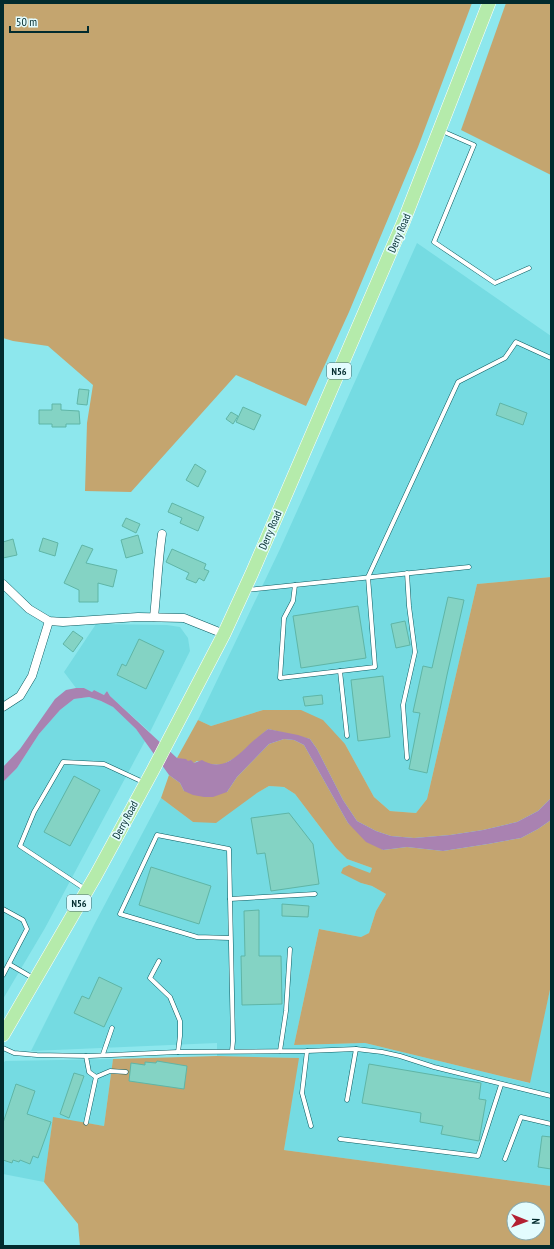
<svg xmlns="http://www.w3.org/2000/svg" width="554" height="1249" font-family="'PT Sans Narrow',sans-serif">
  <style>
    .built { fill: #75dbe2 }
    .green { fill: #c4a56f; fill-rule: evenodd }
    .water { fill: #a982b1 }
    .building { fill: #84d3c4; stroke: #5fb5a6 }
    .lines { fill: none; stroke-linecap: round; stroke-linejoin: round }
    .service-casing { stroke: #0b5a5f; stroke-width: 5 }
    .minor-casing { stroke: #0b5a5f; stroke-width: 9 }
    .primary-casing { stroke: #fff; stroke-width: 14 }
    .service { stroke: #fff; stroke-width: 4 }
    .minor { stroke: #fff; stroke-width: 8 }
    .primary { stroke: #b5ebab; stroke-width: 13 }
    .labels { text-anchor: middle; stroke-width: 3.5; stroke-linejoin: round; paint-order: stroke }
    .shield { fill: #e3fcfe; stroke: #466a6c; stroke-width: 1 }
    .shield-label { font-size: 10px; font-weight: bold; fill: #022b2e }
    .street-label { font-size: 11px; fill: #022b2e; stroke: #e3fcfe }
  </style>
  <rect width="100%" height="100%" fill="#8de7ed"/>
  <g class="built">
    <polygon points="417,243 551,336 551,577 477,584 427,799 416,813 390,811 374,797 345,744 263,710 211,726 198,720 280,549"/>
    <polygon points="96,624 167,625 180,627 188,638 190,651 150,732 110,696 107,691 104,695 94,690 92,692 84,688 76,688 64,672"/>
    <polygon points="89,697 101,701 113,707 136,729 145,741 45,928 3,999 3,782 17,768 39,734 60,710 74,699"/>
    <polygon points="269,786 284,787 295,794 336,848 347,859 372,868 370,873 361,883 372,886 386,894 376,911 369,933 361,937 319,929 294,1045 365,1043 529,1083 551,985 551,1186 284,1150 298,1058 217,1056 217,1043 31,1051 94,925 161,798 193,822 257,793"/>
    <polygon points="113,1059 104,1126 53,1118 44,1182 3,1174 3,1064 5,1061"/>
  </g>
  <g class="green">
    <polygon points="3,3 472,3 418,147 349,312 306,406 236,375 131,492 85,491 87,423 93,385 48,346 13,341 3,338"/>
    <polygon points="506,3 551,3 551,175 461,130"/>
    <polygon points="551,577 551,798 538,811 517,822 483,830 450,835 414,838 391,836 376,831 357,821 343,800 317,749 310,739 268,729 254,741 237,757 222,765 208,764 197,761 194,763 177,758 198,720 211,726 263,710 301,710 323,720 345,744 374,797 390,811 416,813 427,799 477,584"/>
    <polygon points="284,739 294,740 304,745 340,809 348,823 358,831 383,850 407,847 443,851 488,844 521,838 538,829 551,820 551,985 530,1083 365,1043 294,1045 319,929 361,937 369,933 376,911 386,894 372,886 361,883 341,873 343,868 349,865 370,873 372,868 347,859 336,848 295,794 284,787 269,786 257,793 216,823 193,822 161,798 169,775 180,783 184,791 227,792 237,777 269,744"/>
    <path d="M 217,1056 L 299,1058 L 284,1150 L 551,1186 L 551,1246 L 80,1246 L 78,1224 L 44,1182 L 53,1117 L 104,1126 L 113,1059 ZM 514,1209 L 538,1209 L 538,1233 L 514,1233 Z"/>
  </g>
  <path class="water" d="M 76,688 L 84,688 L 92,692 L 94,690 L 104,695 L 107,691 L 110,696 L 177,758 L 186,759 L 188,761 L 191,760 L 194,763 L 202,760 C 224,773 238,755 253,741 C 258,737 263,733 268,729 L 298,735 L 310,739 L 317,749 L 343,800 L 357,821 L 376,831 L 391,836 L 414,838 L 450,835 L 483,830 L 517,822 L 538,811 L 551,798 L 551,820 L 538,829 L 521,838 L 488,844 L 443,851 L 407,847 L 383,850 L 366,842 L 348,823 L 340,809 L 304,745 L 294,740 L 284,739 L 269,744 L 237,777 L 227,792 L 213,797 L 204,797 L 193,795 L 184,791 L 180,783 L 169,775 L 136,729 L 113,707 L 101,701 L 89,697 L 74,699 L 60,710 L 39,734 L 17,768 L 3,782 L 3,767 L 20,749 L 55,699 L 66,690 Z"/>
  <g class="building">
    <polygon points="79,389 89,390 87,405 77,404"/>
    <polygon points="500,403 527,413 523,425 496,415"/>
    <polygon points="52,404 61,404 61,410 79,411 80,424 66,424 66,427 52,427 52,424 39,424 39,410 52,410"/>
    <polygon points="243,407 261,415 254,430 236,422"/>
    <polygon points="231,412 238,416 233,424 226,419"/>
    <polygon points="195,464 206,471 198,487 186,480"/>
    <polygon points="172,503 204,517 198,531 180,523 182,518 168,512"/>
    <polygon points="126,518 140,524 136,533 122,526"/>
    <polygon points="138,535 143,553 126,558 121,540"/>
    <polygon points="43,538 58,543 55,556 39,551"/>
    <polygon points="13,539 17,555 3,558 3,542"/>
    <polygon points="82,545 93,549 86,563 117,570 113,587 98,583 98,602 79,602 79,590 64,583"/>
    <polygon points="172,549 206,564 204,569 209,571 204,581 199,578 196,583 186,579 189,573 166,562"/>
    <polygon points="448,597 464,600 447,675 427,773 409,769 420,713 413,712 423,666 432,668"/>
    <polygon points="358,606 366,658 301,668 293,616"/>
    <polygon points="405,621 410,645 396,648 391,624"/>
    <polygon points="73,631 83,638 73,652 63,644"/>
    <polygon points="139,639 164,651 146,689 117,675 122,664 126,666"/>
    <polygon points="383,676 390,737 358,741 351,680"/>
    <polygon points="322,695 323,704 305,706 303,697"/>
    <polygon points="74,776 100,790 70,846 44,832"/>
    <polygon points="289,813 313,844 319,884 271,891 265,853 257,854 251,818"/>
    <polygon points="151,867 211,886 199,924 139,905"/>
    <polygon points="282,904 309,906 308,917 282,916"/>
    <polygon points="259,910 259,956 281,956 282,1004 242,1005 241,956 245,956 244,911"/>
    <polygon points="99,977 122,988 104,1027 74,1013 82,996 89,999"/>
    <polygon points="157,1061 187,1066 184,1089 129,1081 131,1063 145,1065 145,1062 156,1063"/>
    <polygon points="369,1064 481,1083 479,1099 486,1100 479,1141 441,1134 443,1126 420,1122 421,1113 362,1103"/>
    <polygon points="74,1073 84,1076 69,1118 60,1114"/>
    <polygon points="16,1084 35,1091 27,1114 51,1122 38,1158 33,1156 30,1164 20,1160 19,1162 13,1160 12,1163 3,1160 3,1123"/>
    <polygon points="542,1136 551,1137 551,1169 538,1167"/>
  </g>
  <g class="lines">
    <defs>
      <g id="service">
        <polyline points="442,131 474,145 434,242 495,283 529,268"/>
        <polyline points="295,585 293,601 284,618 280,678 375,667 368,577 458,382 505,358 516,342 551,358"/>
        <polyline points="247,590 469,567"/>
        <polyline points="340,671 347,736"/>
        <polyline points="407,758 403,705 415,652 409,606 407,573"/>
        <polyline points="85,889 20,846 34,812 63,762 104,764 143,782"/>
        <polyline points="230,899 315,894"/>
        <polyline points="3,909 23,920 27,929 3,975"/>
        <polyline points="230,938 197,937 120,914 157,835 229,849 233,1041 232,1051"/>
        <polyline points="159,961 150,978 170,997 180,1021 180,1036 178,1052"/>
        <polyline points="9,964 33,978"/>
        <polyline points="3,1048 14,1053 37,1055 89,1056 178,1052 307,1051 356,1049 382,1052 400,1056 434,1067 551,1096"/>
        <polyline points="280,1051 286,1011 290,949"/>
        <polyline points="307,1051 302,1093 311,1126"/>
        <polyline points="103,1054 112,1028"/>
        <polyline points="86,1056 89,1072 96,1077"/>
        <polyline points="347,1100 356,1049"/>
        <polyline points="86,1123 96,1077 110,1071 126,1072"/>
        <polyline points="340,1139 478,1156 501,1085"/>
        <polyline points="505,1159 521,1117 551,1124"/>
      </g>
      <g id="minor">
        <polyline points="3,584 29,609 49,621 63,622 138,617 184,618 224,634"/>
        <path d="M 154,617 C 157,589 158,561 162,534"/>
        <polyline points="3,707 20,696 32,676 49,621"/>
      </g>
      <polyline id="primary" points="3,1035 96,875 153,770 224,634 252,573 403,223 489,3"/>
    </defs>
    <use href="#service" class="service-casing"/>
    <use href="#minor" class="minor-casing"/>
    <use href="#primary" class="primary-casing"/>
    <use href="#service" class="service"/>
    <use href="#minor" class="minor"/>
    <use href="#primary" class="primary"/>
  </g>
  <g class="labels">
    <g class="shield">
      <rect x="327" y="363" width="24" height="16" rx="3"/>
      <rect x="67" y="895" width="24" height="16" rx="3"/>
    </g>
    <g class="shield-label">
      <text x="339" y="375">N56</text>
      <text x="79" y="907">N56</text>
    </g>
    <g class="street-label">
      <text transform="translate(399 233) rotate(-67)" y="4">Derry Road</text>
      <text transform="translate(270 530) rotate(-67)" y="4">Derry Road</text>
      <text transform="translate(125 820) rotate(-62)" y="4">Derry Road</text>
    </g>
  </g>
  <rect width="554" height="1249" fill="none" stroke="#022b2e" stroke-width="8"/>
  <g transform="translate(526 1221) rotate(91)"><circle r="19" fill="#e3fcfe" stroke="#89a8ab"/>
  <path d="M0-3L7 15L0 10L-7 15Z" fill="#b32033"/>
  <text y="-6" font-size="11" font-weight="bold" text-anchor="middle" fill="#022b2e">N</text>
  </g>
  <path d="M10 26v6h78v-6" fill="none" stroke="#022b2e" stroke-width="2"/>
  <text x="16" y="26" font-size="12" fill="#022b2e" stroke="#e3fcfe" stroke-width="3" paint-order="stroke">50 m</text>
</svg>
